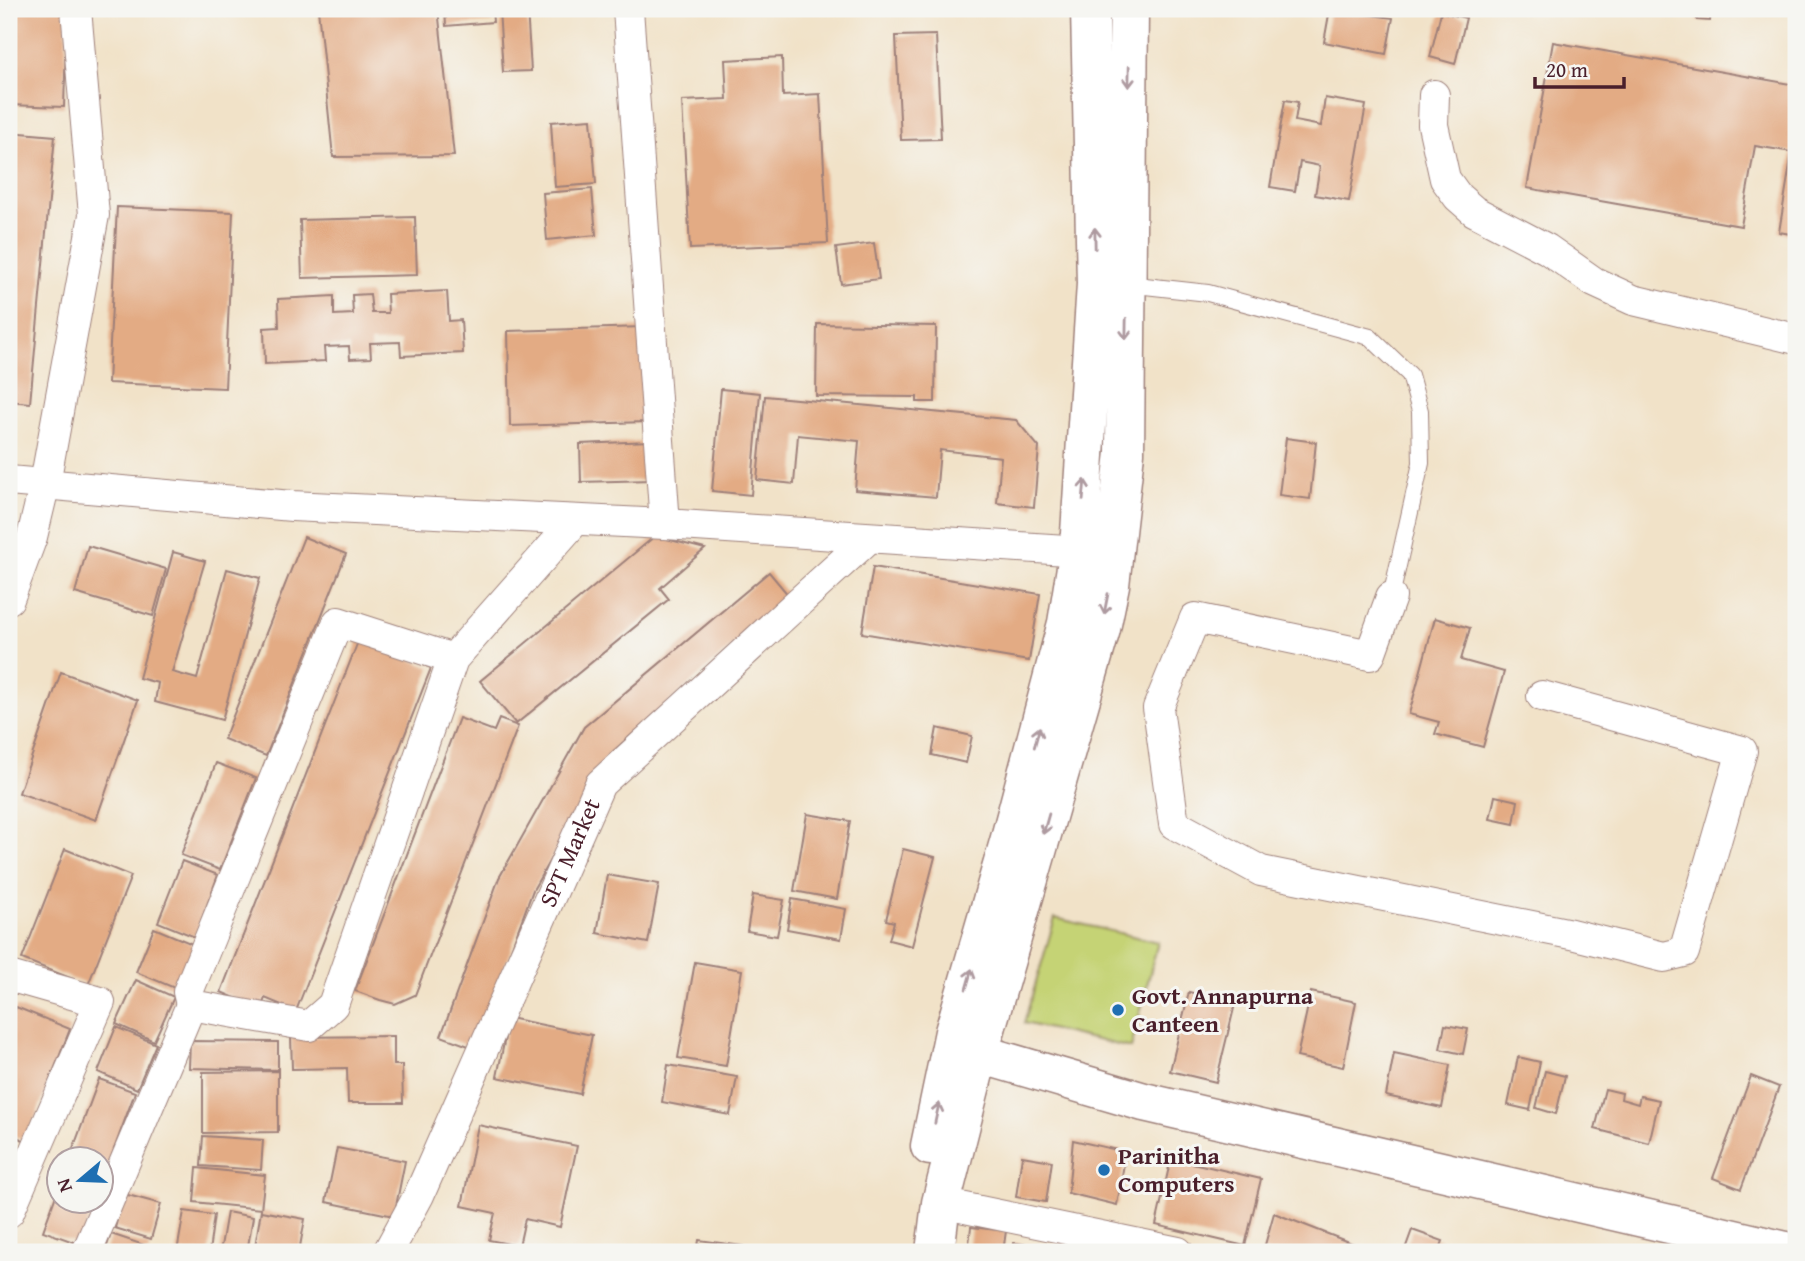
<svg xmlns="http://www.w3.org/2000/svg" width="1805" height="1261" font-family="'Gentium Book Plus',serif">
  <style>
    .green { fill: #c5d375; stroke: #887950; stroke-width: 2 }
    .building { fill: #e3ab84 }
    .lines { fill: none; stroke-linecap: round; stroke-linejoin: round }
    .lane-casing { stroke: #9e807a; stroke-width: 18 }
    .street-casing { stroke: #9e807a; stroke-width: 32 }
    .secondary-casing { stroke: #9e807a; stroke-width: 41 }
    .lane { stroke: #fff; stroke-width: 16 }
    .street { stroke: #fff; stroke-width: 30 }
    .secondary { stroke: #fff; stroke-width: 38 }
    .oneway { stroke: #ae9aa0 }
    .poi-dot { fill: #1f6fb2; stroke: #f6f6f2; stroke-width: 2.5 }
    .labels { text-anchor: middle; stroke-width: 6; stroke-linejoin: round; paint-order: stroke }
    .street-label { font-size: 24px; fill: #4a1f2b; stroke: #f6f6f2 }
    .poi-label { font-size: 24px; font-weight: bold; fill: #4a1f2b; stroke: #f6f6f2; text-anchor: start }
  </style>
  <rect width="100%" height="100%" fill="#f6f6f2"/>
  <filter id="ink" filterUnits="userSpaceOnUse"><feTurbulence type="fractalNoise" baseFrequency=".0143" numOctaves="2"/><feDisplacementMap in="SourceGraphic" scale="14" xChannelSelector="R" yChannelSelector="G"/><feConvolveMatrix kernelMatrix="1 2 1 2 8 2 1 2 1" color-interpolation-filters="sRGB"/></filter>
  <filter id="wash" filterUnits="userSpaceOnUse"><feTurbulence type="fractalNoise" baseFrequency=".00686" numOctaves="4" result="noise"/><feDisplacementMap in="SourceGraphic" scale="28" xChannelSelector="R" yChannelSelector="G"/><feGaussianBlur stdDeviation="1.57" result="paint"/><feColorMatrix in="noise" values="0 0 0 0 0 0 0 0 0 0 0 0 0 0 0 0 0 1.4 0 .05"/><feComposite in="paint" operator="in"/></filter>
  <g filter="url(#wash)">
    <rect width="100%" height="100%" fill="#f1e2c8"/>
    <polygon class="green" points="1055,918 1158,942 1131,1048 1024,1023"/>
    <g id="blocks">
      <g class="building">
        <polygon points="9,9 67,9 64,107 9,105"/>
        <polygon points="318,9 438,9 454,156 333,157"/>
        <polygon points="445,9 492,9 493,22 446,26"/>
        <polygon points="499,9 527,9 531,71 503,72"/>
        <polygon points="1330,9 1393,18 1386,54 1324,42"/>
        <polygon points="1698,9 1711,9 1710,21 1697,20"/>
        <polygon points="1441,12 1466,18 1455,64 1430,57"/>
        <polygon points="936,35 941,139 901,140 896,36"/>
        <polygon points="1553,42 1796,85 1796,235 1779,232 1792,152 1755,146 1741,226 1527,188"/>
        <polygon points="782,57 783,96 820,94 828,243 690,249 682,101 727,99 725,60"/>
        <polygon points="1325,98 1366,105 1349,201 1315,195 1320,166 1300,162 1295,191 1270,187 1285,100 1298,102 1295,121 1321,126"/>
        <polygon points="591,119 596,184 555,187 551,122"/>
        <polygon points="9,132 55,136 30,403 9,401"/>
        <polygon points="592,189 596,235 547,240 543,193"/>
        <polygon points="117,207 233,212 225,388 108,383"/>
        <polygon points="415,217 417,275 302,278 300,220"/>
        <polygon points="874,243 879,279 841,284 836,248"/>
        <polygon points="447,291 449,321 461,320 463,353 401,356 400,342 370,343 371,358 350,359 349,346 324,347 325,361 265,364 264,328 279,327 278,299 334,296 334,315 353,314 352,295 370,294 372,313 388,313 387,294"/>
        <polygon points="817,324 936,326 935,402 917,402 917,397 816,396"/>
        <polygon points="644,327 647,422 510,426 508,331"/>
        <polygon points="721,389 760,393 751,495 712,491"/>
        <polygon points="765,396 1016,420 1039,447 1034,507 997,503 1001,457 940,450 936,497 855,490 859,441 798,435 794,484 757,480"/>
        <polygon points="1286,438 1316,442 1310,499 1279,495"/>
        <polygon points="650,441 651,480 581,482 580,444"/>
        <polygon points="655,536 705,549 660,588 669,599 516,724 480,681"/>
        <polygon points="304,537 346,554 266,756 224,739"/>
        <polygon points="88,546 166,569 153,616 75,593"/>
        <polygon points="173,552 205,561 172,672 197,679 227,569 260,578 222,720 155,702 158,683 139,678"/>
        <polygon points="873,567 1040,594 1029,661 862,633"/>
        <polygon points="769,572 789,596 610,754 533,890 474,1048 441,1036 499,878 584,727"/>
        <polygon points="1435,618 1470,628 1461,660 1504,672 1483,747 1435,734 1439,722 1409,714"/>
        <polygon points="359,639 431,668 296,1011 265,998 261,1009 221,992"/>
        <polygon points="61,672 138,700 96,820 19,793"/>
        <polygon points="459,718 494,731 499,719 518,726 415,995 395,1004 380,1000 355,991"/>
        <polygon points="937,728 972,736 966,763 932,755"/>
        <polygon points="216,763 256,778 220,870 181,855"/>
        <polygon points="1495,796 1518,801 1514,824 1490,819"/>
        <polygon points="807,814 850,821 837,899 794,891"/>
        <polygon points="65,849 131,876 88,985 22,959"/>
        <polygon points="903,849 935,857 912,946 889,940 894,922 886,920"/>
        <polygon points="182,861 218,875 195,937 158,922"/>
        <polygon points="607,875 659,884 648,943 597,933"/>
        <polygon points="753,895 784,900 777,936 747,931"/>
        <polygon points="792,899 846,909 841,939 787,929"/>
        <polygon points="154,928 195,945 177,989 136,972"/>
        <polygon points="695,962 742,970 726,1066 678,1058"/>
        <polygon points="136,980 174,997 154,1041 116,1024"/>
        <polygon points="1189,992 1235,1004 1216,1082 1170,1071"/>
        <polygon points="1311,992 1356,1002 1343,1067 1297,1057"/>
        <polygon points="16,1007 70,1029 26,1141 9,1134 9,1026"/>
        <polygon points="509,1018 592,1035 580,1094 497,1077"/>
        <polygon points="1445,1025 1468,1029 1463,1054 1440,1049"/>
        <polygon points="116,1027 156,1044 137,1089 98,1072"/>
        <polygon points="394,1036 394,1065 402,1065 403,1103 348,1103 347,1068 292,1069 291,1037"/>
        <polygon points="190,1041 278,1042 278,1070 189,1068"/>
        <polygon points="1394,1053 1450,1065 1442,1108 1386,1096"/>
        <polygon points="1518,1057 1540,1062 1530,1110 1508,1105"/>
        <polygon points="668,1065 737,1077 730,1115 662,1102"/>
        <polygon points="278,1071 278,1132 203,1133 203,1072"/>
        <polygon points="1545,1071 1565,1076 1556,1114 1536,1108"/>
        <polygon points="1751,1076 1779,1087 1741,1189 1713,1178"/>
        <polygon points="99,1079 135,1092 102,1182 102,1160 69,1160"/>
        <polygon points="1605,1089 1622,1093 1621,1099 1638,1104 1640,1096 1659,1100 1649,1143 1595,1129"/>
        <polygon points="478,1125 577,1146 560,1227 525,1219 519,1246 489,1240 495,1213 462,1206"/>
        <polygon points="203,1136 263,1140 261,1170 201,1166"/>
        <polygon points="1073,1140 1126,1152 1117,1205 1068,1193"/>
        <polygon points="337,1148 405,1161 394,1216 326,1202"/>
        <polygon points="1022,1156 1052,1161 1046,1202 1016,1197"/>
        <polygon points="1171,1158 1261,1179 1245,1246 1156,1225"/>
        <polygon points="197,1168 265,1175 261,1209 194,1202"/>
        <polygon points="59,1187 60,1202 95,1202 79,1244 43,1231"/>
        <polygon points="124,1194 161,1204 151,1239 115,1228"/>
        <polygon points="184,1211 214,1215 209,1252 177,1252"/>
        <polygon points="261,1211 305,1219 299,1252 254,1252"/>
        <polygon points="227,1212 253,1217 247,1252 220,1252"/>
        <polygon points="1274,1213 1374,1252 1263,1252"/>
        <polygon points="971,1227 1006,1231 1003,1252 968,1252"/>
        <polygon points="1412,1230 1443,1241 1439,1252 1404,1252"/>
        <polygon points="111,1234 150,1247 148,1252 105,1252"/>
        <polygon points="699,1240 743,1246 742,1252 697,1252"/>
        <polygon points="1059,1242 1098,1251 1098,1252 1057,1252"/>
        <polygon points="1014,1243 1050,1247 1050,1252 1013,1252"/>
      </g>
    </g>
  </g>
  <g filter="url(#ink)">
    <use href="#blocks" fill-opacity="0" stroke="#9e807a" stroke-width="2"/>
    <g class="lines">
      <defs>
        <polyline id="lane" points="1127,284 1208,293 1370,337 1410,375 1420,411 1421,463 1391,597"/>
        <g id="street">
          <polyline points="628,9 665,524"/>
          <polyline points="1434,95 1433,125 1445,179 1458,197 1474,211 1547,249 1594,282 1633,300 1796,339"/>
          <polyline points="9,481 292,506 665,524 1098,552"/>
          <polyline points="1391,597 1370,655 1195,618 1158,708 1174,824 1261,871 1571,934 1664,957 1684,952 1742,751 1542,696"/>
          <polyline points="9,599 32,537 45,483 94,215 76,9"/>
          <polyline points="453,659 338,622 188,992 191,1005 309,1026 333,1005 453,659 575,521"/>
          <polyline points="9,976 100,1002 9,1212"/>
          <polyline points="941,1203 1178,1252"/>
          <polyline points="87,1252 191,1005"/>
          <path id="s1" d="M 388,1252 L 419,1195 L 600,784 L 869,538"/>
        </g>
        <g id="secondary">
          <polyline points="956,1047 1144,1102 1790,1252"/>
          <polyline points="930,1146 954,1032 1009,842 1067,623 1079,549 1096,284 1090,9"/>
          <polyline points="935,1252 941,1203 979,1053 1101,629 1110,585 1125,453 1129,9"/>
        </g>
      </defs>
      <use href="#lane" class="lane-casing"/>
      <use href="#street" class="street-casing"/>
      <use href="#secondary" class="secondary-casing"/>
      <use href="#lane" class="lane"/>
      <use href="#street" class="street"/>
      <use href="#secondary" class="secondary"/>
    </g>
    <defs><path id="oneway-shaft" d="M-6 0H5M1.5-3L5.5 0L1.5 3" fill="none" stroke-width="1.6" stroke-linecap="round" stroke-linejoin="round" transform="scale(1.75)"/></defs>
    <g class="oneway">
      <use href="#oneway-shaft" transform="translate(1129 77) rotate(91)"/>
      <use href="#oneway-shaft" transform="translate(1095 238) rotate(-91)"/>
      <use href="#oneway-shaft" transform="translate(1126 329) rotate(91)"/>
      <use href="#oneway-shaft" transform="translate(1084 490) rotate(-85)"/>
      <use href="#oneway-shaft" transform="translate(1106 604) rotate(101)"/>
      <use href="#oneway-shaft" transform="translate(1037 737) rotate(-75)"/>
      <use href="#oneway-shaft" transform="translate(1046 824) rotate(106)"/>
      <use href="#oneway-shaft" transform="translate(969 979) rotate(-74)"/>
      <use href="#oneway-shaft" transform="translate(937 1113) rotate(-78)"/>
    </g>
  </g>
  <g class="poi-dot">
    <circle cx="1118" cy="1010" r="7"/>
    <circle cx="1104" cy="1170" r="7"/>
  </g>
  <g class="labels">
    <g class="street-label">
      <text dy="8" stroke="none"><textPath href="#s1" startOffset="439">SPT Market</textPath></text>
    </g>
    <g class="poi-label">
      <text x="1132" y="1004">Govt. Annapurna<tspan x="1132" dy="28">Canteen</tspan></text>
      <text x="1118" y="1164">Parinitha<tspan x="1118" dy="28">Computers</tspan></text>
    </g>
  </g>
  <rect width="1805" height="1261" fill="none" stroke="#f6f6f2" stroke-width="35"/>
  <g transform="translate(80 1180) rotate(251)"><circle r="33" fill="#f6f6f2" stroke="#b1a0a2" stroke-width="2"/>
  <path d="M0-5L12 26L0 18L-12 26Z" fill="#1f6fb2"/>
  <text y="-10" font-size="19" font-weight="bold" text-anchor="middle" fill="#4a1f2b">N</text>
  </g>
  <path d="M1535 77v10h89v-10" fill="none" stroke="#4a1f2b" stroke-width="3.5"/>
  <text x="1546" y="77" font-size="21" fill="#4a1f2b" stroke="#f6f6f2" stroke-width="5" paint-order="stroke">20 m</text>
</svg>
